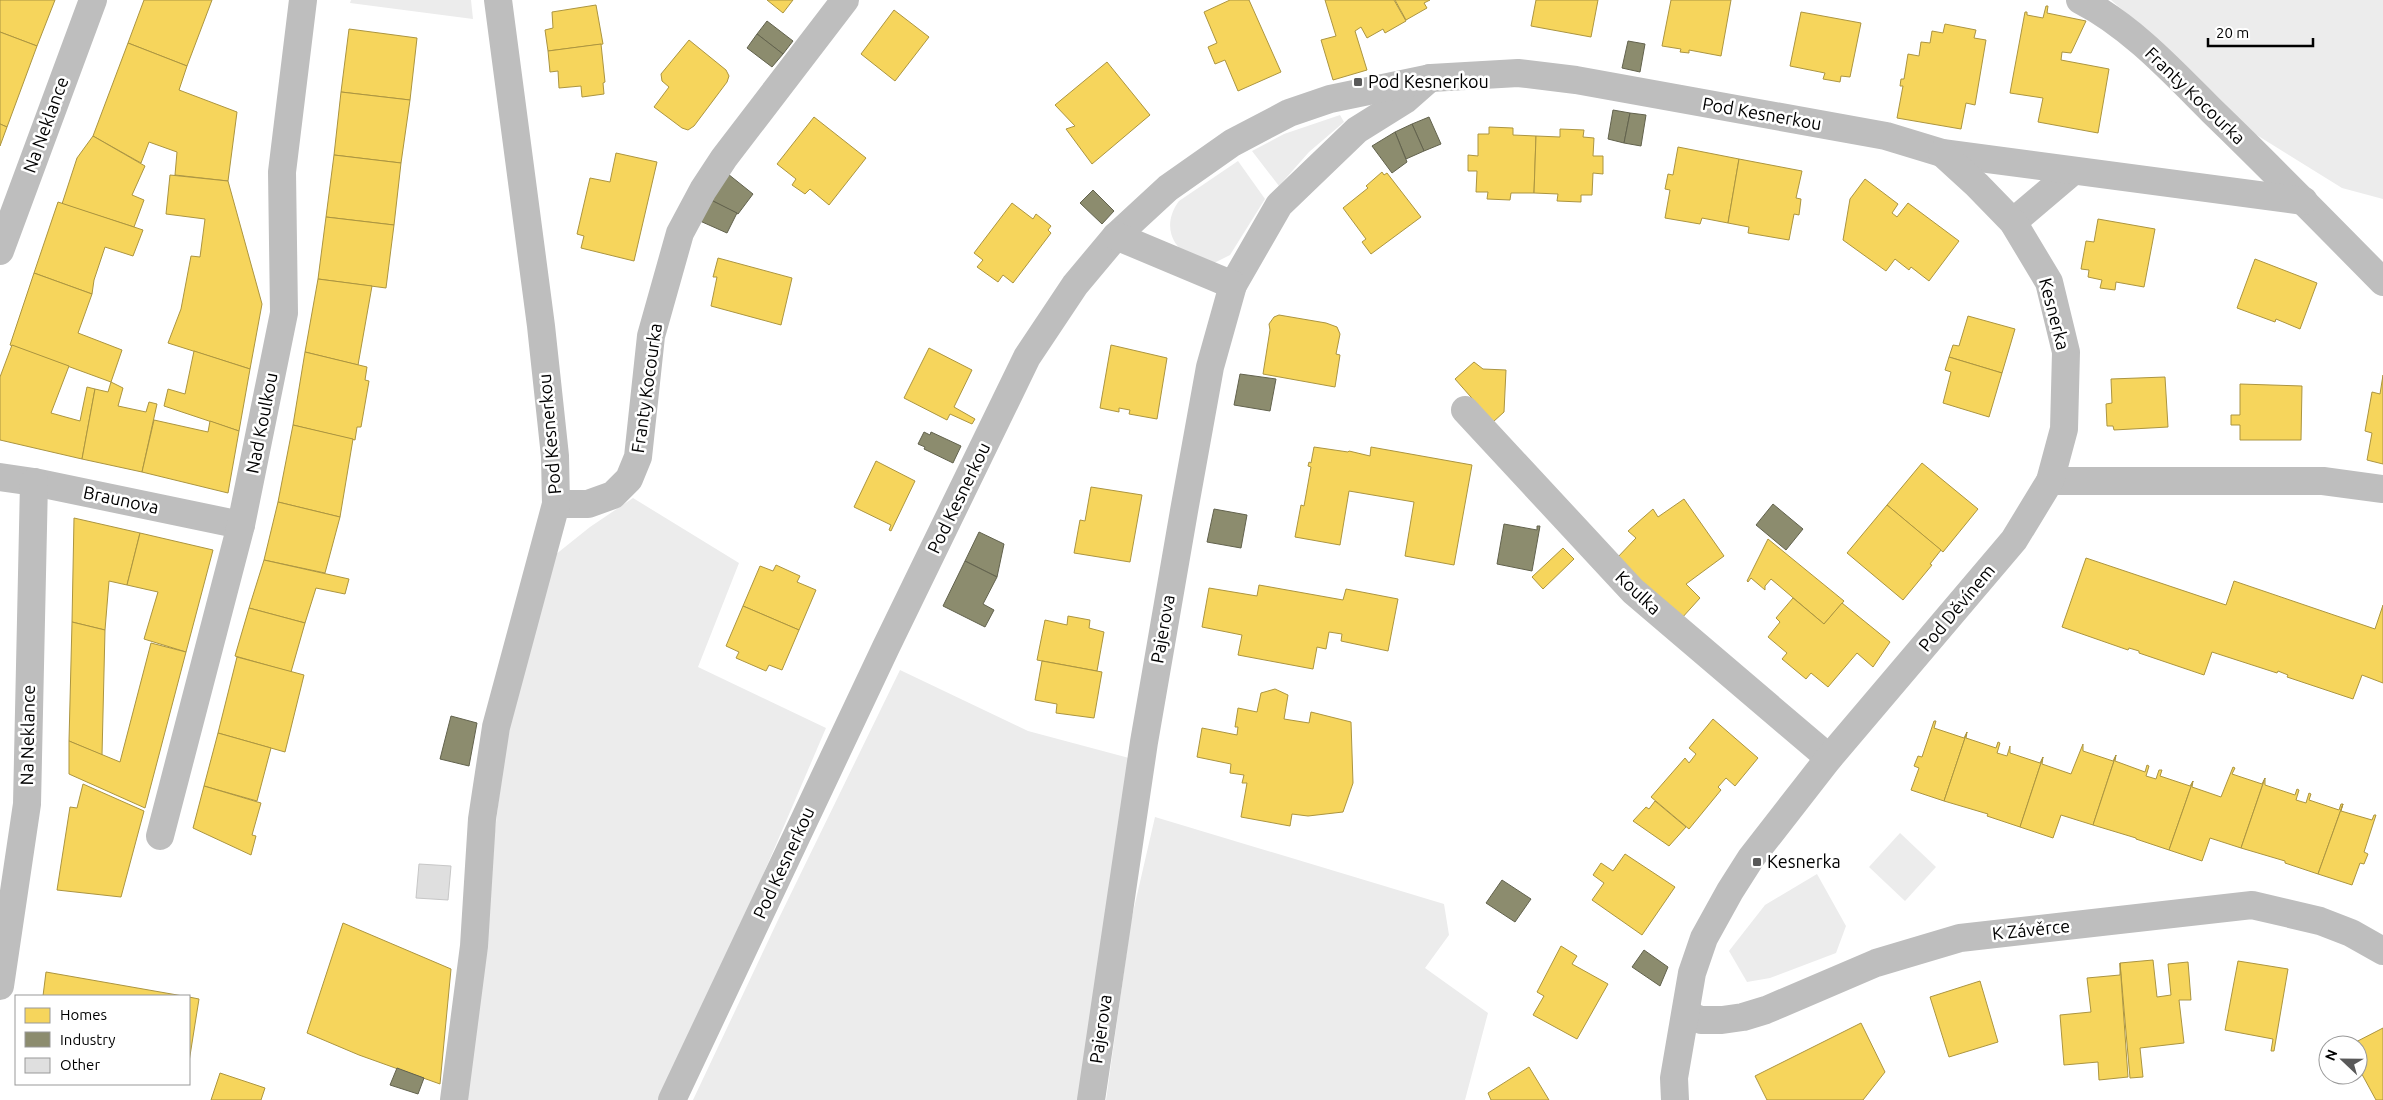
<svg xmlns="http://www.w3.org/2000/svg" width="2383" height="1100" font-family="Ubuntu,sans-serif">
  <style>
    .green { fill: #ececec }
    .homes { fill: #f6d55c; stroke: #ac9540 }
    .industry { fill: #8c8c6e; stroke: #62624d }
    .building { fill: #dfdfdf; stroke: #c7c7c7 }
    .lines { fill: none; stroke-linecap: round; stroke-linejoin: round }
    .minor { stroke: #bebebe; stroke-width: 28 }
    .poi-dot { fill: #595959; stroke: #fff; stroke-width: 2 }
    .labels { text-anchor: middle; stroke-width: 5; stroke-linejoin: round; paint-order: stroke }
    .poi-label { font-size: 18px; fill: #000; stroke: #fff; text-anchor: start }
    .street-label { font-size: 18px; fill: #000; stroke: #fff }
  </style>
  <rect width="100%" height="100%" fill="#fff"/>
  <g class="green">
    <polygon points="351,0 471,0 473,19 350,3"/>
    <polygon points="2111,0 2383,0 2383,199 2342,188 2231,119 2141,26"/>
    <polygon points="1340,115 1344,122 1309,152 1279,186 1252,151 1284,134"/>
    <path d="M 1238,161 L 1265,199 L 1230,255 L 1214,263 C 1207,261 1198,259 1191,256 C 1168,245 1164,221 1179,201 Z"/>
    <polygon points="633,498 739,563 698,667 826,728 739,931 660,1100 463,1100 507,730 550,559 590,527"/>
    <polygon points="900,670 1028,731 1129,758 1079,1100 693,1100 778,920"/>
    <polygon points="1155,817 1444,904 1449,935 1425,968 1488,1013 1465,1100 1106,1100 1131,921"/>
    <polygon points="1900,833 1936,867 1905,901 1869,867"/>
    <polygon points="1817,874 1846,926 1836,953 1770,978 1747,982 1729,951 1765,905"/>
  </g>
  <g class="homes">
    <polygon points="0,0 55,0 37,46 0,32"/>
    <polygon points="144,0 212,0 187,66 128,43"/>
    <polygon points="767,0 793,0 783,13"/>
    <polygon points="1230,0 1249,0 1281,72 1238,91 1225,60 1215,64 1208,47 1217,43 1204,12"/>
    <polygon points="1325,0 1394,0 1406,21 1385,33 1383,29 1367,38 1361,27 1355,31 1367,70 1333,80 1321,40 1336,36"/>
    <polygon points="1395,0 1430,0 1424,3 1427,8 1406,20"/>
    <polygon points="1536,0 1598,0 1591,37 1531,26"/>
    <polygon points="1671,0 1731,0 1721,56 1689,50 1689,53 1680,52 1681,49 1662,46"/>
    <polygon points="596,5 603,44 548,51 545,30 553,28 552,12"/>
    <polygon points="2046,6 2048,6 2047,13 2086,21 2071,53 2062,52 2061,60 2109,69 2098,133 2038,122 2043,98 2010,93 2025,12 2027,12 2027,15 2043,18"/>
    <polygon points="894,10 929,37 895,81 861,54"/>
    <polygon points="1801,12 1861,23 1850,77 1841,76 1840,82 1823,79 1825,73 1790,66"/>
    <polygon points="1945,24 1976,30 1974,38 1986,40 1975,105 1966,103 1961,129 1897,118 1903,86 1900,86 1901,79 1904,79 1908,54 1919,56 1921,42 1930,43 1932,31 1943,33"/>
    <polygon points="349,29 417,38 410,100 341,92"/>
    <polygon points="0,32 37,46 7,127 0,124"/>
    <polygon points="689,40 726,70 729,76 727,82 694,126 688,130 682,128 654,107 669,87 662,81 661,74"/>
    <polygon points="128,43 187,66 179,90 237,112 228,181 175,175 177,152 149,142 141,163 93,136"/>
    <polygon points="601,44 605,82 603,83 604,94 582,97 581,86 559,88 558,71 550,72 548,51"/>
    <polygon points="1107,62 1150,115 1092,164 1066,129 1075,126 1055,105"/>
    <polygon points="341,92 410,100 401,163 334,155"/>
    <polygon points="814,117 866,158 829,205 810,189 805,194 792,185 796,179 777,164"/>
    <polygon points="0,124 7,127 0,146"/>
    <polygon points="1489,127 1513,128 1513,135 1536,136 1534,193 1511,193 1510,200 1487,199 1488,192 1476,192 1477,171 1468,171 1468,155 1478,156 1478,134 1489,134"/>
    <polygon points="1560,129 1584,130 1583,137 1594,138 1593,156 1603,156 1603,174 1593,173 1592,195 1581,195 1581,202 1557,201 1558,194 1534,193 1536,136 1560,137"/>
    <polygon points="93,136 145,166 132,195 144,200 134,227 62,204 77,158"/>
    <polygon points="1678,147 1739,159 1728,223 1702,218 1700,224 1665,218 1670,190 1665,189 1668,174 1673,175"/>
    <polygon points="616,153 657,162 634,261 581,248 584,236 577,234 590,178 610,182"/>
    <polygon points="334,155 401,163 394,225 326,217"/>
    <polygon points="1739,159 1802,171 1796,198 1801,199 1799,215 1794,214 1789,240 1748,233 1749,227 1728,223"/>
    <polygon points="1382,172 1384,175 1387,173 1421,217 1371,254 1362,242 1366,239 1343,208 1368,188 1366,186"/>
    <polygon points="170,175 228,181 262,304 250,369 168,343 181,309 191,256 200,257 205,219 166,214"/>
    <polygon points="1865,179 1898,204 1892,213 1897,217 1908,203 1959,241 1929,281 1911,267 1909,270 1895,259 1886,271 1843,240 1850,199"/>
    <polygon points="58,202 143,230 133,256 105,247 94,280 92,294 34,273"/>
    <polygon points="1012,203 1033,219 1036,214 1051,226 1048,230 1051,233 1013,283 1003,275 998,282 977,267 983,260 974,253"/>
    <polygon points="326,217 394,225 386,288 318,279"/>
    <polygon points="2098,219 2155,229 2144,287 2116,282 2115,290 2100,288 2102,280 2088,277 2089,270 2081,269 2086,241 2094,242"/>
    <polygon points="718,258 792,278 781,325 711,306 717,277 713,277"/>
    <polygon points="2255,259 2317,283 2300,329 2276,319 2275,322 2237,308"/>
    <polygon points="34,273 92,294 78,333 122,350 111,382 10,345"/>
    <polygon points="318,279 372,286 358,365 305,352"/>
    <polygon points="1279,315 1326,323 1337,327 1340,334 1336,354 1340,355 1335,387 1263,374 1270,330 1269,324 1274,317"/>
    <polygon points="1968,316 2015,329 2002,373 1949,357 1953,345 1959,346"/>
    <polygon points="12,345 69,366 51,413 80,421 87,387 95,389 82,459 0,440 0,377"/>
    <polygon points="1111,345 1167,358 1157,419 1129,414 1130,410 1119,408 1119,412 1100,408"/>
    <polygon points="929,348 972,370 954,407 975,419 972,424 950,414 947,420 904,398"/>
    <polygon points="194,351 250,369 239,431 164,406 168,389 185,394"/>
    <polygon points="305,352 367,367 365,380 369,381 361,427 357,427 355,440 293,425"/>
    <polygon points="1949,357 2002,373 1989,417 1943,403 1951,372 1945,370"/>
    <polygon points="1474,362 1483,369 1506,370 1504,412 1493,422 1455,379"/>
    <polygon points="2383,375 2383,464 2367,460 2372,433 2365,431 2372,392 2380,394"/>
    <polygon points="2165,377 2168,427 2114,430 2113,426 2107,426 2106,404 2112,403 2111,379"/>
    <polygon points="111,382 123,388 118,406 146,412 149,402 157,404 142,472 82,459 95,389 108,392"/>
    <polygon points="2240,384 2302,386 2301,440 2240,440 2240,425 2231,425 2231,415 2240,415"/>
    <polygon points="154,420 208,432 210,421 239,431 228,493 142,472"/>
    <polygon points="293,425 353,439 340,517 278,502"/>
    <polygon points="1314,447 1348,452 1349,451 1370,456 1371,447 1472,465 1454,565 1405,556 1414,502 1349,491 1340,545 1295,537 1301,505 1304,506 1311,467 1308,466 1309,462 1311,463"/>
    <polygon points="876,461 915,481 891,531 889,530 891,525 854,507"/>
    <polygon points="1922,463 1978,509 1943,552 1887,505"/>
    <polygon points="1091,487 1142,495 1130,562 1074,553 1080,520 1085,521"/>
    <polygon points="1684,499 1724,556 1686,584 1700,598 1681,619 1616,559 1636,538 1628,531 1653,509 1658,517"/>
    <polygon points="278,502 340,517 325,573 264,560"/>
    <polygon points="1887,505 1941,550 1930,564 1932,565 1903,600 1847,553"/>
    <polygon points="74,518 140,533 127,585 109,581 105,630 72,622"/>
    <polygon points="140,533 213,550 186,652 144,639 158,592 127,585"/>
    <polygon points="1768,539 1844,601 1824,624 1771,579 1765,586 1765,590 1751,578 1748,582 1747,581"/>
    <polygon points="1563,548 1574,559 1543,589 1532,577"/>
    <polygon points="2086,558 2226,605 2234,581 2375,629 2383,605 2383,683 2362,675 2353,699 2287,677 2288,675 2278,671 2277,673 2212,652 2204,675 2139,653 2139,651 2129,648 2128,650 2062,627"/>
    <polygon points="264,560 349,579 345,594 316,588 305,623 249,608"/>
    <polygon points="776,565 800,576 797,582 816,590 799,630 743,606 760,566 773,571"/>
    <polygon points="1259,585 1343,600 1346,589 1398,599 1388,651 1341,641 1342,634 1329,632 1326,649 1317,647 1313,669 1238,655 1242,635 1202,627 1209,588 1257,596"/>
    <polygon points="1793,598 1824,624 1842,603 1890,642 1873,667 1857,653 1828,687 1811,673 1806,679 1782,659 1787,653 1768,637 1780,622 1776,618"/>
    <polygon points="743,606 799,630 782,670 769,665 766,671 736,658 739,652 726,646"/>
    <polygon points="249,608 305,623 291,672 235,656"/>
    <polygon points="1068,616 1090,620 1089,628 1104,632 1097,671 1037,660 1045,620 1067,625"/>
    <polygon points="72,622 105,630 102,755 69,741"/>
    <polygon points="151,643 186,652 145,808 69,774 69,741 120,762"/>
    <polygon points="237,657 304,675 285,752 218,733"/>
    <polygon points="1042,661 1102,672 1094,718 1056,713 1057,704 1035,700"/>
    <polygon points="1275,689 1288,695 1284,719 1309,723 1311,712 1351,722 1353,783 1343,812 1308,816 1292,814 1290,826 1241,817 1247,783 1242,783 1244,775 1230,773 1231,764 1197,757 1202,728 1237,735 1238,727 1235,727 1238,708 1257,712 1261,693"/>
    <polygon points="1713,719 1758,758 1735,786 1726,778 1718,787 1721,790 1689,829 1651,797 1685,758 1689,763 1696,754 1689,748"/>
    <polygon points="1934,721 1936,721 1934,728 1964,738 1967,732 1944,801 1911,790 1919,768 1914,766 1918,756 1922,757"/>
    <polygon points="1967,732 1966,738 1996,748 1998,742 2000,743 1997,753 2007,756 2010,746 2010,753 2040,763 2043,757 2020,827 1987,816 1988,814 1944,801"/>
    <polygon points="218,733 271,748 257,801 204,786"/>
    <polygon points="2083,744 2083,751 2113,761 2116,755 2093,825 2061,815 2053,838 2020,827 2043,757 2042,764 2071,774"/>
    <polygon points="2116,755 2115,761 2145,772 2147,765 2149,766 2146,776 2156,779 2159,770 2162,770 2160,776 2190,786 2193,781 2169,850 2136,839 2136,838 2093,825"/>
    <polygon points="2233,767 2235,768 2232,774 2262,784 2265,778 2241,848 2210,838 2202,861 2169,850 2193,781 2192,787 2221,797"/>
    <polygon points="2265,778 2265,785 2295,795 2297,789 2299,790 2296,800 2306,803 2309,793 2311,794 2309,800 2339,810 2341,804 2343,804 2318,874 2285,863 2285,861 2241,848"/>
    <polygon points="83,784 144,811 121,897 57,890 70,807 77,808"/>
    <polygon points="204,786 261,803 252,835 256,836 251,855 193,828"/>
    <polygon points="1655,801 1686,827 1669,846 1633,821 1646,807 1649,809"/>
    <polygon points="2343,804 2341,811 2372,820 2374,815 2376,815 2364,852 2368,854 2364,864 2360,863 2352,885 2318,874"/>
    <polygon points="1625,854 1675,887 1642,935 1592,900 1604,883 1593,875 1601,863 1613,871"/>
    <polygon points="343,923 451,969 440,1084 359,1055 307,1033"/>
    <polygon points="1561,946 1577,956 1572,964 1608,984 1577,1039 1533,1015 1544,996 1537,992"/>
    <polygon points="2153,960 2157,997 2171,995 2168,964 2188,962 2191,1000 2179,1000 2184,1043 2140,1048 2143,1077 2130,1078 2120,963"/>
    <polygon points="2238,961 2288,969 2274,1051 2271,1051 2273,1039 2225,1030"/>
    <polygon points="2120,963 2128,1077 2099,1080 2098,1062 2064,1065 2060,1015 2091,1012 2087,978 2120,975"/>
    <polygon points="46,972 183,996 43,996"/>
    <polygon points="1980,981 1998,1042 1949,1057 1930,997"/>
    <polygon points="189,997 199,999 189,1062"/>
    <polygon points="1861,1023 1885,1072 1863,1100 1767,1100 1755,1076"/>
    <polygon points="2383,1028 2383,1100 2376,1100 2358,1067 2358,1045 2350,1045"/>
    <polygon points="1529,1067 1549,1100 1491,1100 1488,1093"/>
    <polygon points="220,1073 265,1088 261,1100 211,1100"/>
  </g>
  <g class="industry">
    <polygon points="767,21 793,41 783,54 757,34"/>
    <polygon points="757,34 783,54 772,67 747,48"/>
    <polygon points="1628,41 1645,44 1640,72 1622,68"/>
    <polygon points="1613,110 1630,113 1624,143 1608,139"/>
    <polygon points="1630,113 1646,115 1641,146 1624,143"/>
    <polygon points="1429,117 1441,144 1424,151 1412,124"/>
    <polygon points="1412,124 1424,151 1406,159 1395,132"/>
    <polygon points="1395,132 1407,162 1392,173 1372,146"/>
    <polygon points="728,174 753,194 738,214 711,200"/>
    <polygon points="1093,190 1114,211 1102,224 1080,203"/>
    <polygon points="711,200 737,213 727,233 700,221"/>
    <polygon points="1240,374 1276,379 1270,411 1234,405"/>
    <polygon points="924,432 930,435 931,432 961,446 953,463 924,449 925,447 918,444"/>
    <polygon points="1773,504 1803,529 1786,550 1756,525"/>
    <polygon points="1214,509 1247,515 1241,548 1207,542"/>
    <polygon points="1504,524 1537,530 1537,526 1540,526 1532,571 1497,564"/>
    <polygon points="979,532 1004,544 997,577 965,561"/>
    <polygon points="965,561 997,577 983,604 994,610 985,627 943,606"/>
    <polygon points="451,716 477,723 469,766 440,759"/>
    <polygon points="1502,880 1531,899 1515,922 1486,903"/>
    <polygon points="1644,950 1668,967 1660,986 1632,967"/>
    <polygon points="397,1068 424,1078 418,1094 390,1085"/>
  </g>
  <polygon class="building" points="419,864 451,866 448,900 416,898"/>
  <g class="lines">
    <g class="minor">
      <path d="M 2080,0 C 2131,26 2173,72 2213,112 C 2271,168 2327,225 2383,282"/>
      <polyline points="2013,222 2073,171"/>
      <polyline points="0,251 93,0"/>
      <polyline points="1233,285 1279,205 1357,130 1405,100 1430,78"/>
      <polyline points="1465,410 1633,591 1829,758"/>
      <polyline points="0,477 34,482 241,525"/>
      <polyline points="2050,481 2323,481 2383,489"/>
      <polyline points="556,504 588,504 613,495 629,479 638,457 651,336 680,233 703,190 724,158 845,0"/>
      <polyline points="160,836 241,525 284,313 282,172 303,0"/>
      <polyline points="0,986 27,804 34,482"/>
      <polyline points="1687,1010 1693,1017 1701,1020 1722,1020 1743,1017 1766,1010 1876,963 1960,938 2252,905 2320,921 2351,933 2383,951"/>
      <polyline points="454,1100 474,946 482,819 496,727 556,504 555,456 541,326 498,0"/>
      <polyline points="672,1100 886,647 1027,357 1075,285 1116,236 1168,188 1232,143 1289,113 1330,99 1431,78 1518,73 1576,80 1886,136 1942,153 2304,201"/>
      <polyline points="1091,1100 1144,742 1184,511 1210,367 1233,285 1116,236"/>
      <polyline points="1675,1100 1674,1078 1692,973 1704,938 1730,891 1751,858 1829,758 2014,540 2050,481 2064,429 2066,352 2049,282 2013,222 1977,185 1942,153"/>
    </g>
  </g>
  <g class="poi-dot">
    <rect x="1353" y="77" width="10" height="10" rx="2.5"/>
    <rect x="1752" y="857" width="10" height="10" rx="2.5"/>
  </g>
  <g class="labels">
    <g class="poi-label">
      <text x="1368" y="88">Pod Kesnerkou</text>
      <text x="1767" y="868">Kesnerka</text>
    </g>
    <g class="street-label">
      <text transform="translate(2195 96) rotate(44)" y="6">Franty Kocourka</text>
      <text transform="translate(1762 114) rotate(10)" y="6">Pod Kesnerkou</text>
      <text transform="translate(46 125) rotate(-70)" y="6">Na Neklance</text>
      <text transform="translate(2054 314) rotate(75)" y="6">Kesnerka</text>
      <text transform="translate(647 388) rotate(-82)" y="6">Franty Kocourka</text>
      <text transform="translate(262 423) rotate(-79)" y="6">Nad Koulkou</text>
      <text transform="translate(550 434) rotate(-95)" y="6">Pod Kesnerkou</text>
      <text transform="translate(959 498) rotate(-64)" y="6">Pod Kesnerkou</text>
      <text transform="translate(121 500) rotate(12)" y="6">Braunova</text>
      <text transform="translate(1638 593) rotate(43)" y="6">Koulka</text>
      <text transform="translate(1957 608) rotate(-50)" y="6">Pod Děvínem</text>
      <text transform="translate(1163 629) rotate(-80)" y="6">Pajerova</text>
      <text transform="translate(28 735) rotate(-89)" y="6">Na Neklance</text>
      <text transform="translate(784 863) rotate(-65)" y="6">Pod Kesnerkou</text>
      <text transform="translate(2031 930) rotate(-6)" y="6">K Závěrce</text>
      <text transform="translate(1101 1029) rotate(-82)" y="6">Pajerova</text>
    </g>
  </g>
  <rect x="15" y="995" width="175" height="90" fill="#ffffff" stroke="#999999"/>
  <rect x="25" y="1008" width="25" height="15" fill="#f6d55c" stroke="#999999"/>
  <text x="60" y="1020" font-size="15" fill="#000000">Homes</text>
  <rect x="25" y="1032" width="25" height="15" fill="#8c8c6e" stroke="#999999"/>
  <text x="60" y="1045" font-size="15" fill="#000000">Industry</text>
  <rect x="25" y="1058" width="25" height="15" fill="#dfdfdf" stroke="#999999"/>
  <text x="60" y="1070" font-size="15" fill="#000000">Other</text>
  <g transform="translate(2343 1060) rotate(292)"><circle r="24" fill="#ffffff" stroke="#999999"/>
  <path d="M0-4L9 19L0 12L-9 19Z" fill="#595959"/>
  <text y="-8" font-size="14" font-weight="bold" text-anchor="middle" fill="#000000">N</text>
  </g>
  <path d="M2208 38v8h105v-8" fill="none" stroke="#000000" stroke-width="2.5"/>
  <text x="2216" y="38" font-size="15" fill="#000000" stroke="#ffffff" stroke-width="4" paint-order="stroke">20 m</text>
</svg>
